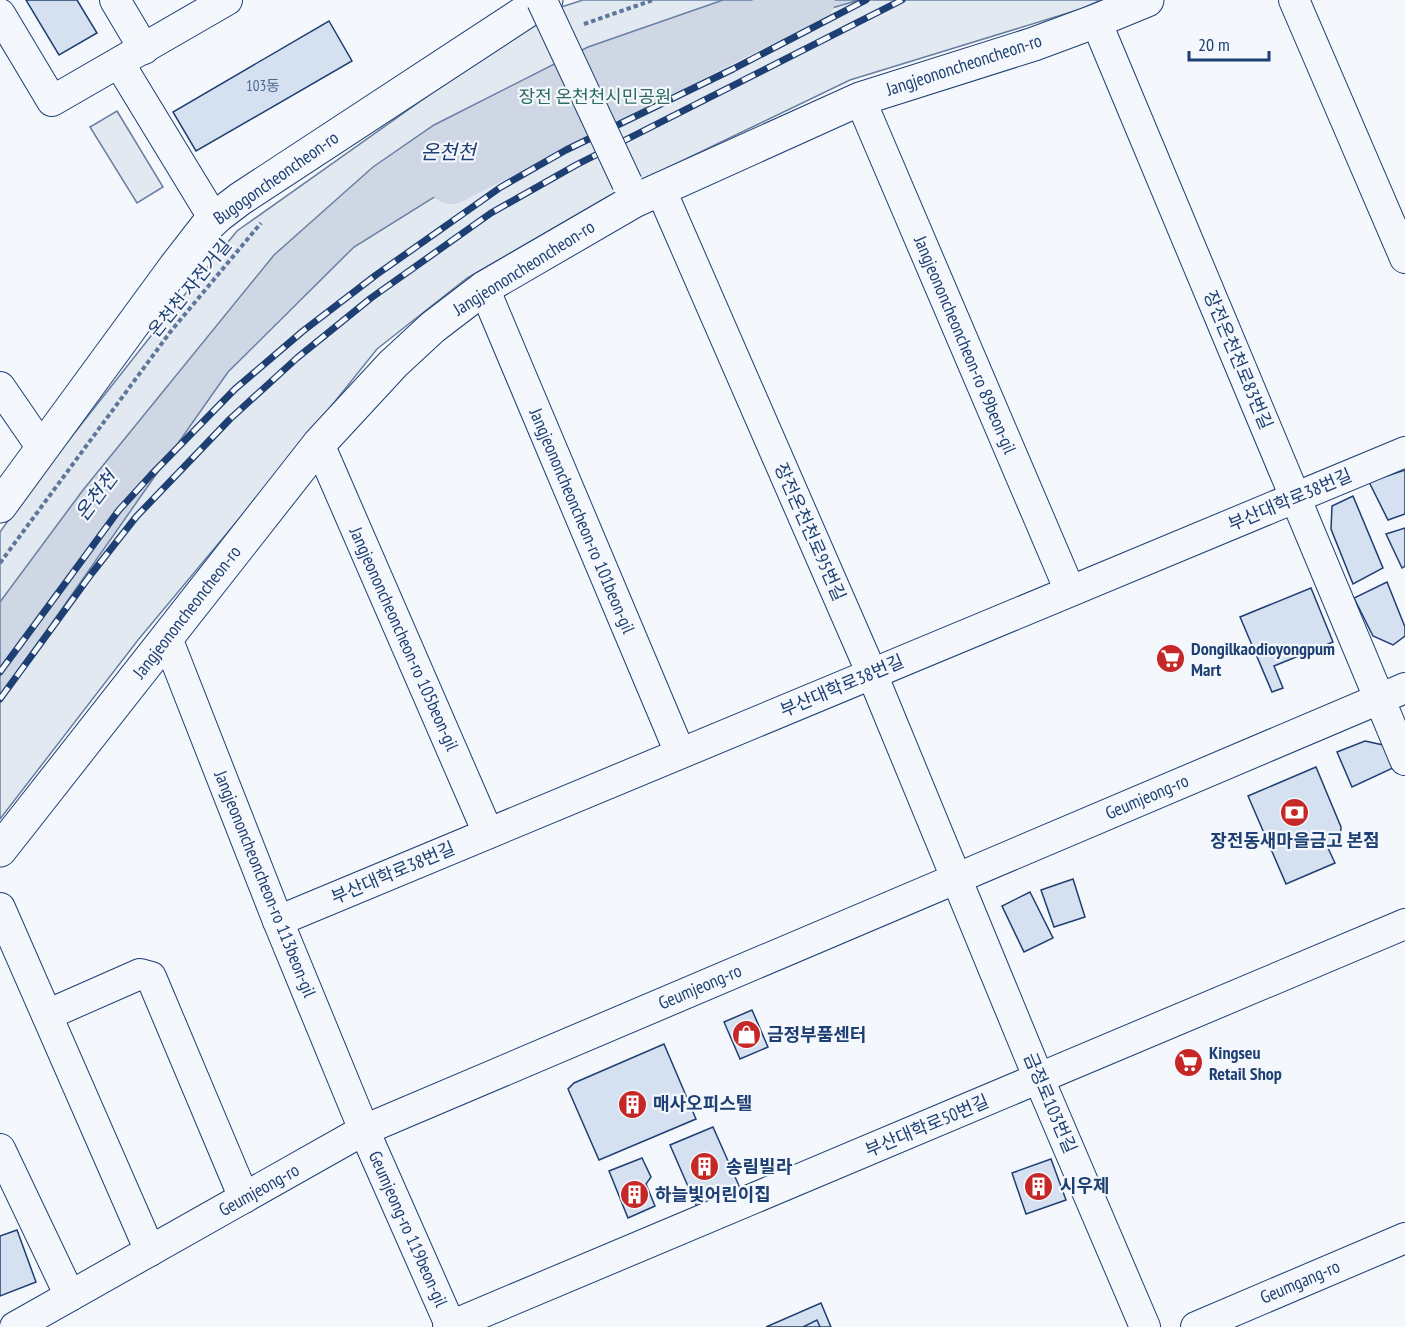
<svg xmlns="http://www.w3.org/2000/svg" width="1405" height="1327" font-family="'PT Sans Narrow','Noto Sans KR',sans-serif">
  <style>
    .green { fill: #e3e9f0; stroke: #687fa3; stroke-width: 1.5 }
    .water { fill: #cfd7e4; stroke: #687fa3; stroke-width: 1.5 }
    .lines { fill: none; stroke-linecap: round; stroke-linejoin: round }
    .river { stroke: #cfd7e4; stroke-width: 48 }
    .building { fill: #d5e0f0; stroke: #1d3f73; stroke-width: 1.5 }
    .minor-casing { stroke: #1d3f73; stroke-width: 32 }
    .major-casing { stroke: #1d3f73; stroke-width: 35 }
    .path { stroke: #5e769c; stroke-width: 4; stroke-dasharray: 4.5 3; stroke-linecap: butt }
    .minor { stroke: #f4f7fb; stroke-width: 30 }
    .major { stroke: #f4f7fb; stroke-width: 33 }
    .rail-casing { stroke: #1d3f73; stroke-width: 7 }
    .rail { stroke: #f4f7fb; stroke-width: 4.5; stroke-dasharray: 14; stroke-linecap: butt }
    .minor-bridge-casing { stroke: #1d3f73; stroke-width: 32; stroke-linecap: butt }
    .minor-bridge { stroke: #f4f7fb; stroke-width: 30 }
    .labels { text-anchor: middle; stroke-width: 4.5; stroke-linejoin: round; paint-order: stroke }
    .number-label { font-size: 15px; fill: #4b6792 }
    .street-label { font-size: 18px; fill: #1d3f73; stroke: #f4f7fb }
    .park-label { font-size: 18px; fill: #2c6c60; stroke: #f4f7fb }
    .poi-label { font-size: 18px; font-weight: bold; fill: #1d3f73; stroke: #f4f7fb; text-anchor: start }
    .water-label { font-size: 20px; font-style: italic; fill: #1d3f73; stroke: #f4f7fb }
  </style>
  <rect width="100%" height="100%" fill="#f4f7fb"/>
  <g class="green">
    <polygon points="583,0 1101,0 1081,9 850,80 609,196 467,278 377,349 288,460 138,640 0,819 0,532 35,483 158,327 237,231 532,22 558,8"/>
    <polygon points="117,111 163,187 137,203 90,127"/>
  </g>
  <polygon class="water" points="723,0 859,0 653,61 354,247 228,372 0,697 0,602 83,490 274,255 373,167 434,125 588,47"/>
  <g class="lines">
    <polyline class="river" points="451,180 748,29 811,0"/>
  </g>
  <g class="building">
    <polygon points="26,0 77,0 97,33 59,55"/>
    <polygon points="329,21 352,61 196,151 173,112"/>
    <polygon points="1405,470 1405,514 1388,520 1369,482"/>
    <polygon points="1353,496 1383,568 1353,584 1331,529 1332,506"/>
    <polygon points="1405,528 1405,566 1402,568 1386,534"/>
    <polygon points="1387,582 1405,627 1405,636 1393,645 1373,636 1354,598"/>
    <polygon points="1311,588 1333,642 1274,666 1283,688 1272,692 1240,617"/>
    <polygon points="1365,741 1383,745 1393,768 1352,787 1337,752"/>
    <polygon points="1316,767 1341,827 1340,843 1328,848 1335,863 1286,884 1248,796"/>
    <polygon points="1073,879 1085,917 1054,927 1041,890"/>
    <polygon points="1030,892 1053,938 1024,952 1002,906"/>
    <polygon points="752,1010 768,1047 740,1059 724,1022"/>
    <polygon points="664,1044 696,1119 599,1160 568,1089 574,1083"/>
    <polygon points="713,1127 740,1188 697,1207 670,1145"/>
    <polygon points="642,1158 651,1177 646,1184 655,1206 628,1218 609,1171"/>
    <polygon points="1051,1159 1066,1200 1026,1214 1012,1173"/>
    <polygon points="17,1230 36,1282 0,1296 0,1236"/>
    <polygon points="821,1303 831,1327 766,1327"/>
    <polygon points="817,1320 820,1327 803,1327"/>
  </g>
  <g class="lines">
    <defs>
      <g id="minor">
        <polyline points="115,0 144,49"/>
        <polyline points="1294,0 1405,258"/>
        <polyline points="0,14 52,101 227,0"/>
        <polyline points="1096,21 1405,760"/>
        <polyline points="119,63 214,219"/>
        <polyline points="860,99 1070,591"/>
        <polyline points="660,188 872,674 1039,1079 1145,1327"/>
        <polyline points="484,288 680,753"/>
        <polyline points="0,387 42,448"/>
        <polyline points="319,444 488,833"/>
        <polyline points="167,638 278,921 364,1130 451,1327"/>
        <polyline points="0,908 150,1251"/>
        <polyline points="278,921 1405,452"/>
        <polyline points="47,1015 140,974 151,977 244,1198"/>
        <polyline points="0,1149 70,1296"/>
        <polyline points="15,1327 364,1130 1405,688"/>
        <polyline points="448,1327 1405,924"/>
        <polyline points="1196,1327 1405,1238"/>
      </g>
      <g id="major">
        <polyline points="0,506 175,267 206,227 219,215 240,199 542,1 546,0"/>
        <polyline points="0,850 319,444 393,364 433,327 484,288 634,201 860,99 1034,44 1096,21 1147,0"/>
      </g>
    </defs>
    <use href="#minor" class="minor-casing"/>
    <use href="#major" class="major-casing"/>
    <g class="path">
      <polyline points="584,24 653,0"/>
      <polyline points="0,563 171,331 261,223"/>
    </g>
    <use href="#minor" class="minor"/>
    <use href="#major" class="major"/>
    <defs>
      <g id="rail">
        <polyline points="0,672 119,510 151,475 235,389 303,331 376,275 501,187 566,150 733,69 866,0"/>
        <polyline points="0,699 92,573 136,517 230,419 297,358 371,298 491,213 576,165 902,0"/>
      </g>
    </defs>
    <use href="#rail" class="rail-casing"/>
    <use href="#rail" class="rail"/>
    <defs>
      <polyline id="minor-bridge" points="542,1 627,183"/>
    </defs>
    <use href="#minor-bridge" class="minor-bridge-casing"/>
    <use href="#minor-bridge" class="minor-bridge"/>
  </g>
  <defs>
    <symbol id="supermarket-disc" viewBox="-11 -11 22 22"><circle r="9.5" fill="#c62828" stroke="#f4f7fb"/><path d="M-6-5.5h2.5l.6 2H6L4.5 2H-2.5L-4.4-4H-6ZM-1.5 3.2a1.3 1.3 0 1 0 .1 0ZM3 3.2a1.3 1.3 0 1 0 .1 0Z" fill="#fff"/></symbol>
    <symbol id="bank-disc" viewBox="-11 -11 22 22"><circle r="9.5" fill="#c62828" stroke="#f4f7fb"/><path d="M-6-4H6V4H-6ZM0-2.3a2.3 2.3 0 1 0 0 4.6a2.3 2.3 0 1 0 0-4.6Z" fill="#fff"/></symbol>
    <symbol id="shop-disc" viewBox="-11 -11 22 22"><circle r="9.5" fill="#c62828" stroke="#f4f7fb"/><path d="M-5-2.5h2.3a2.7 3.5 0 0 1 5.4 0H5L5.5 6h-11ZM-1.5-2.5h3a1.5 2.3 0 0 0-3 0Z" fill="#fff"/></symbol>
    <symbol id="building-disc" viewBox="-11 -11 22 22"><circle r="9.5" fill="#c62828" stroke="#f4f7fb"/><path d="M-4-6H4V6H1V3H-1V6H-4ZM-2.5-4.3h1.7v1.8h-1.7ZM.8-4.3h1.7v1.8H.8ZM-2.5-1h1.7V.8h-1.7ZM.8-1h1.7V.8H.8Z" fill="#fff"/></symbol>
  </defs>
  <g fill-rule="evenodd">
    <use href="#supermarket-disc" x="1154" y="642" width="33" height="33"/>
    <use href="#bank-disc" x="1278" y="796" width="33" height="33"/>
    <use href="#shop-disc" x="730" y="1018" width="33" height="33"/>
    <use href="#supermarket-disc" x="1172" y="1046" width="33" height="33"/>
    <use href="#building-disc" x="616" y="1088" width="33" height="33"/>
    <use href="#building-disc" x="688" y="1150" width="33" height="33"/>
    <use href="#building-disc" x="1022" y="1170" width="33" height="33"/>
    <use href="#building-disc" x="618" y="1178" width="33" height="33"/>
  </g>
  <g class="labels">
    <g class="number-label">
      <text x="263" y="91">103동</text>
    </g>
    <g class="street-label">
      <text transform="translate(964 65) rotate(-18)" y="6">Jangjeononcheoncheon-ro</text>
      <text transform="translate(276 178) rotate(-35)" y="6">Bugogoncheoncheon-ro</text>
      <text transform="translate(524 268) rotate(-32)" y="6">Jangjeononcheoncheon-ro</text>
      <text transform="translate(190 288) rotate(-51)" y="6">온천천 자전거길</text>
      <text transform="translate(965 345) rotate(67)" y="6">Jangjeononcheoncheon-ro 89beon-gil</text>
      <text transform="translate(1238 360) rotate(67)" y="6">장전온천천로83번길</text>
      <text transform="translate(1290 500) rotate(-23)" y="6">부산대학로38번길</text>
      <text transform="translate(582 521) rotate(67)" y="6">Jangjeononcheoncheon-ro 101beon-gil</text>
      <text transform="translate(810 532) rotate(66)" y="6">장전온천천로95번길</text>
      <text transform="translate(187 612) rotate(-52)" y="6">Jangjeononcheoncheon-ro</text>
      <text transform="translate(404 639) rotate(66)" y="6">Jangjeononcheoncheon-ro 105beon-gil</text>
      <text transform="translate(842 686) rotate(-23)" y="6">부산대학로38번길</text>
      <text transform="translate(1147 797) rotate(-23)" y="6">Geumjeong-ro</text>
      <text transform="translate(393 873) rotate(-23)" y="6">부산대학로38번길</text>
      <text transform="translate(265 884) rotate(68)" y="6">Jangjeononcheoncheon-ro 113beon-gil</text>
      <text transform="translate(700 987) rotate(-23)" y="6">Geumjeong-ro</text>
      <text transform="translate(1050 1103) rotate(67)" y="6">금정로103번길</text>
      <text transform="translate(927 1126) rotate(-23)" y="6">부산대학로50번길</text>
      <text transform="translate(259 1190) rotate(-29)" y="6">Geumjeong-ro</text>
      <text transform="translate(408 1229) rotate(66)" y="6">Geumjeong-ro 119beon-gil</text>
      <text transform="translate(1300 1282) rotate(-23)" y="6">Geumgang-ro</text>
    </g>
    <g class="park-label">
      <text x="595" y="103">장전 온천천시민공원</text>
    </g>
    <g class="poi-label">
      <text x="1191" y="655">Dongilkaodioyongpum<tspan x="1191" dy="21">Mart</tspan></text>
      <text x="1295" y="847" text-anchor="middle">장전동새마을금고 본점</text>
      <text x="767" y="1041">금정부품센터</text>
      <text x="1209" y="1059">Kingseu<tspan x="1209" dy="21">Retail Shop</tspan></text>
      <text x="653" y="1110">매사오피스텔</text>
      <text x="726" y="1173">송림빌라</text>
      <text x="1060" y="1192">시우제</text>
      <text x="655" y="1201">하늘빛어린이집</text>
    </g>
    <g class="water-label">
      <text x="448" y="159">온천천</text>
      <text transform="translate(96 496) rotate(-53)" y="7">온천천</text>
    </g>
  </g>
  <path d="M1189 51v9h80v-9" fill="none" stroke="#1d3f73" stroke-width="3"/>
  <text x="1198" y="51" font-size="18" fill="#1d3f73" stroke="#f4f7fb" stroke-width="4.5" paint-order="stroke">20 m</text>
</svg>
